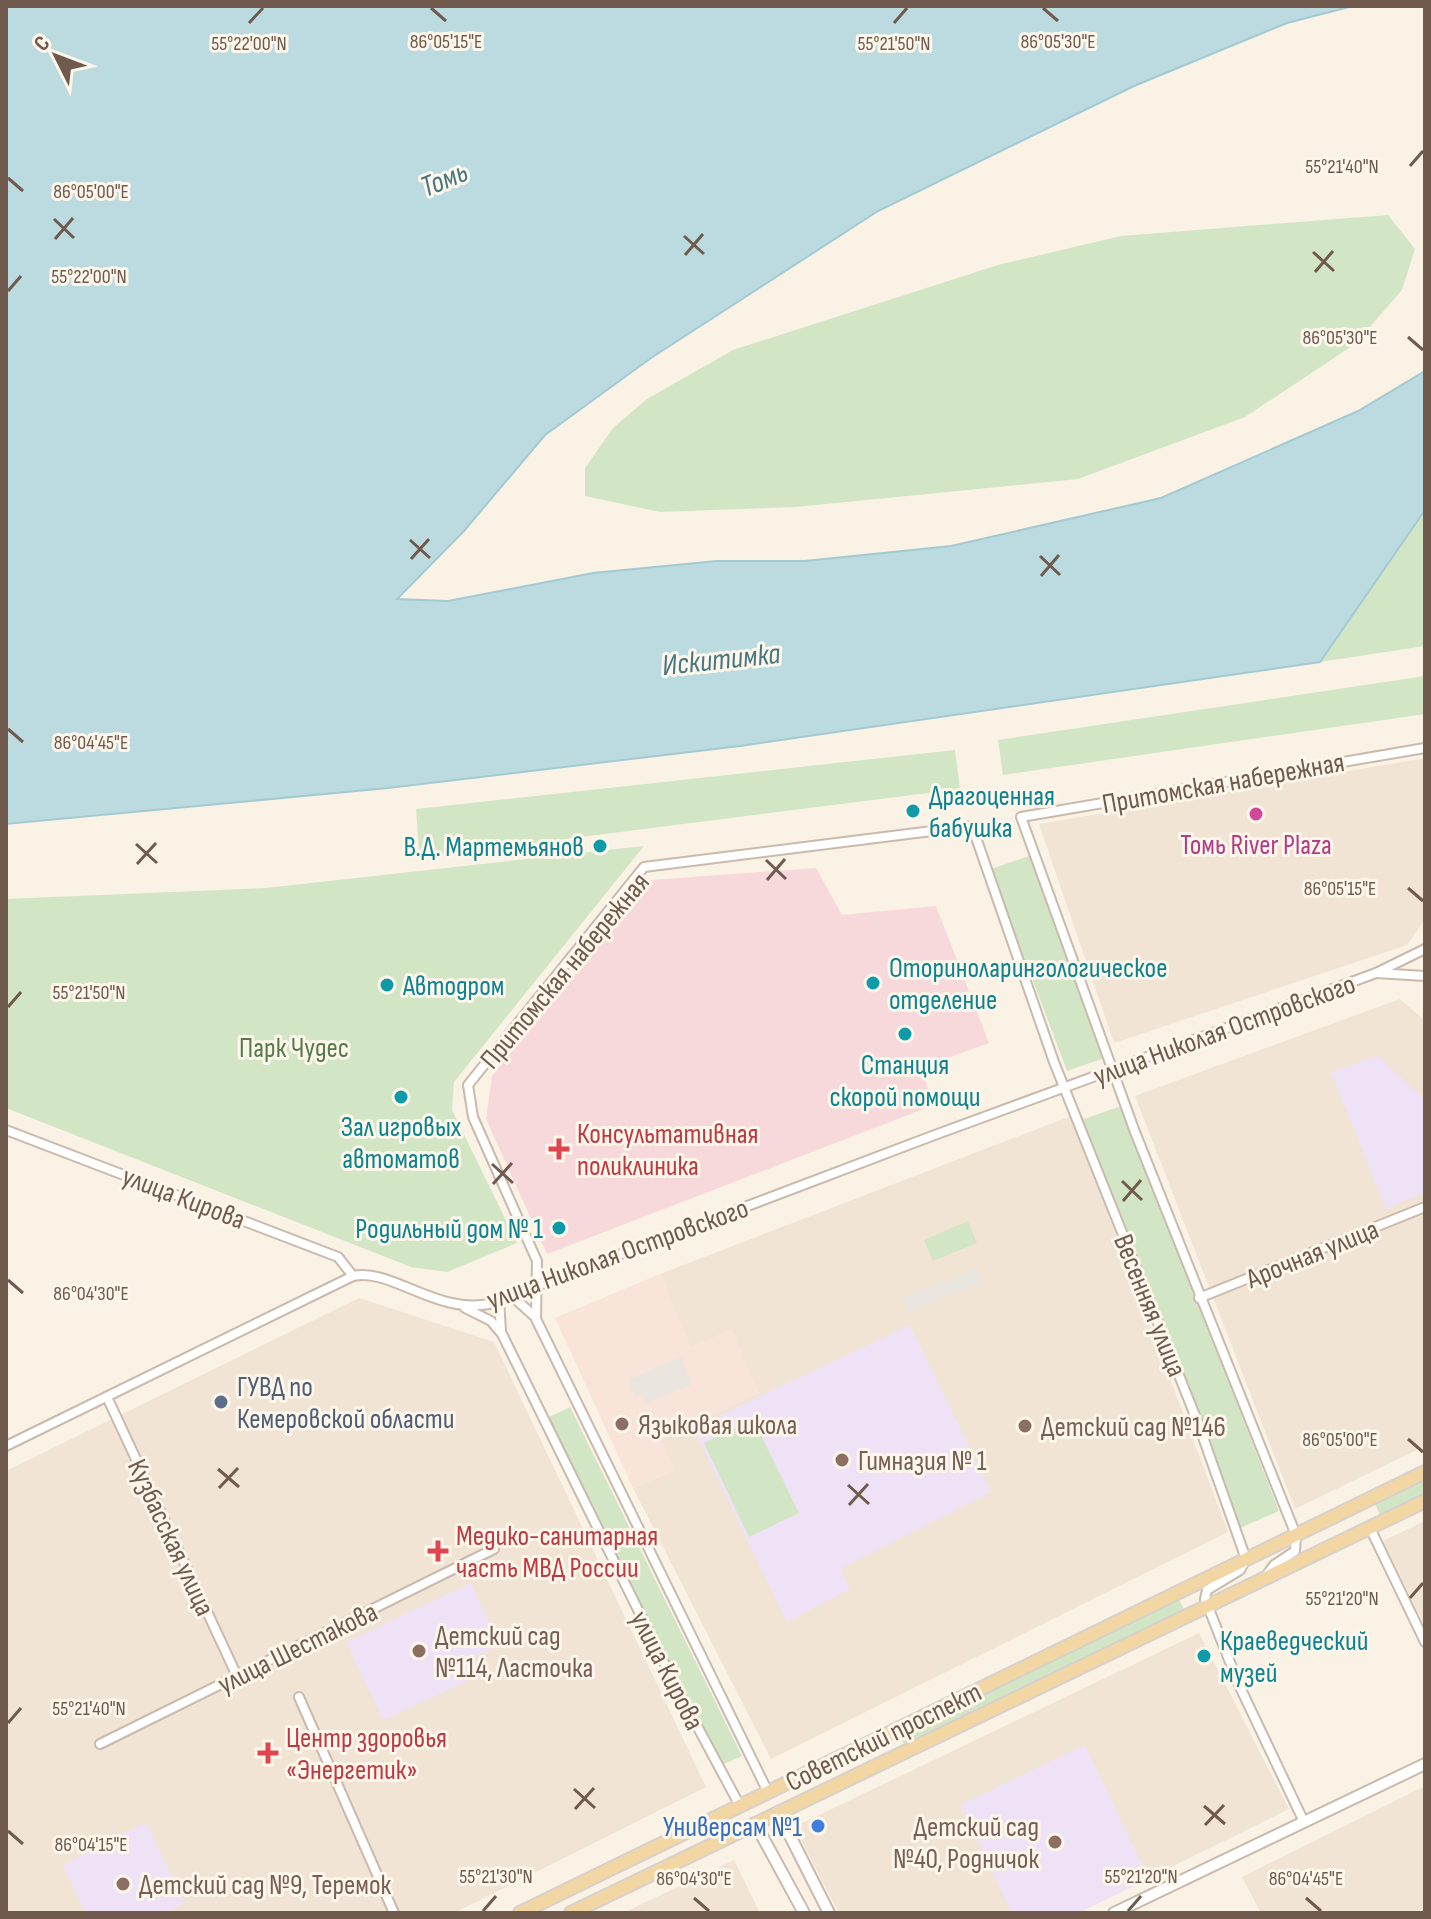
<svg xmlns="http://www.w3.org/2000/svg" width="1431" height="1919" font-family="'Sofia Sans Condensed',sans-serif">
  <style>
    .residential { fill: #f1e4d4 }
    .commercial { fill: #f9e4da }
    .industrial { fill: #eae5df }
    .education { fill: #efe2f6 }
    .medical { fill: #f7d9dc }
    .green { fill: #d2e6c5 }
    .water { fill: #bcdbe1; stroke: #a3cad2; stroke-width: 2 }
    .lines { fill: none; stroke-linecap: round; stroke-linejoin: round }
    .minor-casing { stroke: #cabaad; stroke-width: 12 }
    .tertiary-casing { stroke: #cabaad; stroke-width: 14 }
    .primary-casing { stroke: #d7d1cd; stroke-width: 16 }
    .minor { stroke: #fff; stroke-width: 8 }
    .tertiary { stroke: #fff; stroke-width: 10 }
    .primary { stroke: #f2d7a4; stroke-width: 12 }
    .ticks { fill: none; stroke: #705a4d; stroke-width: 3 }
    .culture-dot { fill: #0f9aa8; stroke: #fdf6eb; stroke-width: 3 }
    .hotel-dot { fill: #d1479c; stroke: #fdf6eb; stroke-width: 3 }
    .health-dot { fill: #e0444e; stroke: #fdf6eb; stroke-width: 3 }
    .service-dot { fill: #5c6f8a; stroke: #fdf6eb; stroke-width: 3 }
    .education-dot { fill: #8d6e63; stroke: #fdf6eb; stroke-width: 3 }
    .shop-dot { fill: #3f7fe0; stroke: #fdf6eb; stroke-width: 3 }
    .labels { text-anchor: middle; stroke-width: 6; stroke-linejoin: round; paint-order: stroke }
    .street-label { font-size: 28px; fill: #705a4d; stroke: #fdf6eb }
    .culture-label { font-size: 28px; fill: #0d838f; stroke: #fdf6eb; text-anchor: start }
    .hotel-label { font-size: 28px; fill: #b23c85; stroke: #fdf6eb }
    .park-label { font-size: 28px; fill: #567a49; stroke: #fdf6eb }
    .health-label { font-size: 28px; fill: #be3a42; stroke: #fdf6eb; text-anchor: start }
    .service-label { font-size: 28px; fill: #4e5e75; stroke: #fdf6eb; text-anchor: start }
    .education-label { font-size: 28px; fill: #785e54; stroke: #fdf6eb; text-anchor: start }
    .shop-label { font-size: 28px; fill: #366cbe; stroke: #fdf6eb; text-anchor: end }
    .water-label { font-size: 30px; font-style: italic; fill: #497781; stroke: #fdf6eb }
    .ticks-label { font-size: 20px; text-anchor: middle; fill: #705a4d; stroke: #fdf6eb; stroke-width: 6; stroke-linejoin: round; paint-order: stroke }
  </style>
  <rect width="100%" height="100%" fill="#faf2e5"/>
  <g class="residential">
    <polygon points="1425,758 1425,919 1407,945 1114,1043 1039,824"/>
    <polygon points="1400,999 1425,1021 1425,1446 1295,1509 1135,1096"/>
    <polygon points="1071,1116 1228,1532 771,1759 633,1488 675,1470 660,1440 691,1348 660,1274"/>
    <polygon points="359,1298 494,1342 706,1787 454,1913 6,1913 6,1471"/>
    <polygon points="1425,1521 1425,1626 1383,1541"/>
    <polygon points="1199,1633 1289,1809 1078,1913 839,1913 794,1827"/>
    <polygon points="1425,1786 1425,1913 1261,1913 1242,1877"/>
    <polygon points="734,1860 760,1913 623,1913"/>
  </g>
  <polygon class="commercial" points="660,1274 691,1347 732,1329 759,1393 661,1440 675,1470 633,1488 555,1318"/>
  <g class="industrial">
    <polygon points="977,1268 982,1282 908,1312 902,1298"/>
    <polygon points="681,1357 692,1384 646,1403 642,1394 635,1396 628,1380"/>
  </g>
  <g class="education">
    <polygon points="1378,1056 1425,1100 1425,1192 1386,1209 1331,1072"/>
    <polygon points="910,1325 991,1492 840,1569 850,1589 787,1622 693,1428"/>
    <polygon points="471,1583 500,1645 474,1657 482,1674 383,1720 346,1642"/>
    <polygon points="1085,1745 1149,1879 1078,1913 1012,1913 960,1805"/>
    <polygon points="146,1822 185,1903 165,1913 86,1913 62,1865"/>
  </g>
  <polygon class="medical" points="816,868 842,915 936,906 989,1043 920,1068 934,1105 547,1254 486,1119 492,1076 651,880"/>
  <g class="green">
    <polygon points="1388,215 1415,249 1402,290 1355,344 1245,417 1078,479 796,507 660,512 585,496 585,468 613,428 647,399 733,350 998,265 1121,236"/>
    <polygon points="1425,510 1425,646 1320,662"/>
    <polygon points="1425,676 1425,714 1003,775 998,740"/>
    <polygon points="955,750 960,789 439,855 433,849 419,849 416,809"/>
    <polygon points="644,846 454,1082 452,1110 517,1243 447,1272 411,1267 6,1108 6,899 266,888"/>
    <polygon points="1032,855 1110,1056 1067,1071 991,869"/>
    <polygon points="1121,1106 1279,1511 1240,1528 1081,1120"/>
    <polygon points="968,1221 977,1243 933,1261 924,1240"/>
    <polygon points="570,1407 742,1756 717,1767 545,1419"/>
    <polygon points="753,1419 799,1513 749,1537 704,1443"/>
    <polygon points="1425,1480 1425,1493 1380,1515 1375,1504"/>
    <polygon points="1179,1600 1184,1609 906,1744 902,1742 902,1734"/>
  </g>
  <polygon class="water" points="6,6 1353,6 1287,23 1134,86 878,211 651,358 545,435 464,531 397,599 448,601 593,573 717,561 805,561 951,546 1161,498 1358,411 1425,371 1425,510 1320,662 740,746 388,788 6,824"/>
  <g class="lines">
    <defs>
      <g id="minor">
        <polyline points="1376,973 1425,976"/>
        <polyline points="6,1130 338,1257 353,1276"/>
        <polyline points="511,1295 533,1315"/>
        <polyline points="1199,1298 1425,1207"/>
        <polyline points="499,1300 501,1331"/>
        <polyline points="465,1308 491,1321 502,1334 674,1683 740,1806"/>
        <polyline points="107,1397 237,1676"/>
        <path d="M 6,1446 L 353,1276 C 392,1268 435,1314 489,1304 L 932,1136 L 1376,973 L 1425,949"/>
        <polyline points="1370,1528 1425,1642"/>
        <polyline points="1266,1576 1274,1565 1295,1551 1296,1535 1135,1132 1021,817 1425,748"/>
        <polyline points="299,1697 394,1913"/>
        <polyline points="100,1744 494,1549"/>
        <polyline points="768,1792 536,1319 537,1261 473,1117 468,1085 644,867 972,826 1054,1062 1198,1423 1246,1559 1240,1570 1207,1590 1205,1599 1239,1685 1304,1822"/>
      </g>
      <g id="tertiary">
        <polyline points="778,1812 829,1913"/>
        <polyline points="755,1823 804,1913"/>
        <polyline points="1114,1913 1425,1764"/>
      </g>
      <g id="primary">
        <polyline points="520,1913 1425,1472"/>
        <polyline points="571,1913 1425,1501"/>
      </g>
    </defs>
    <use href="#minor" class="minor-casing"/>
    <use href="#tertiary" class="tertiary-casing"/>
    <use href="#primary" class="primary-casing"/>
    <use href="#minor" class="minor"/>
    <use href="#tertiary" class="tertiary"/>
    <use href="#primary" class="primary"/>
  </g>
  <path class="ticks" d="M 431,8 L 446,21M 1043,8 L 1058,21M 249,23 L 263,8M 894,23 L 907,8M 1410,166 L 1423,151M 8,178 L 23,191M 54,219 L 74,238M 684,236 L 704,254M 55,239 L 73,218M 1313,252 L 1334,271M 685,255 L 703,234M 1315,272 L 1333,251M 8,291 L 21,276M 1408,337 L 1423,350M 410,540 L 430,558M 1040,556 L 1060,575M 411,559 L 429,539M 1041,576 L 1059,555M 8,729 L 23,742M 136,844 L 157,863M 766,860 L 786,879M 137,864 L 156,843M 767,880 L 785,859M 1408,888 L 1423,901M 8,1007 L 21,992M 492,1164 L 513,1183M 1122,1181 L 1142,1200M 493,1184 L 512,1163M 1123,1201 L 1141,1180M 8,1280 L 23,1293M 1408,1439 L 1423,1452M 218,1469 L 239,1487M 848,1485 L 869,1504M 219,1488 L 238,1468M 849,1505 L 868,1484M 1410,1598 L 1423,1583M 8,1723 L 21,1708M 574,1789 L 595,1808M 1204,1806 L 1225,1824M 575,1809 L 594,1788M 1205,1825 L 1224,1805M 8,1831 L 23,1844M 694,1898 L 709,1911M 1306,1898 L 1321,1911M 483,1911 L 496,1896M 1128,1911 L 1141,1896"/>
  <g class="culture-dot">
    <circle cx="913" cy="811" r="8"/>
    <circle cx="600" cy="846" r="8"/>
    <circle cx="873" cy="983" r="8"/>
    <circle cx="387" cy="985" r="8"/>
    <circle cx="905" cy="1034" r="8"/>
    <circle cx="401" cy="1097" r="8"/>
    <circle cx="559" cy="1228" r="8"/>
    <circle cx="1204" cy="1656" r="8"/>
  </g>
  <circle class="hotel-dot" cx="1256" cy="814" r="8"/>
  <g class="health-dot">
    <path d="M555 1137h8v8h8v8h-8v8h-8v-8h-8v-8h8z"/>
    <path d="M434 1539h8v8h8v8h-8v8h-8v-8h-8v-8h8z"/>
    <path d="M264 1741h8v8h8v8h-8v8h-8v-8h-8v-8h8z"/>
  </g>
  <circle class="service-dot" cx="221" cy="1402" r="8"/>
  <g class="education-dot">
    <circle cx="622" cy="1424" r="8"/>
    <circle cx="1025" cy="1426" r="8"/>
    <circle cx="842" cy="1460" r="8"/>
    <circle cx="419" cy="1651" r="8"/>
    <circle cx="1055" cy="1842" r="8"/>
    <circle cx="123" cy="1884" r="8"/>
  </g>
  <circle class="shop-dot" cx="818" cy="1826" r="8"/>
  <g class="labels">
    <g class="street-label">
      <text transform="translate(1223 782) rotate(-10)" y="10">Притомская набережная</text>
      <text transform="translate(564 970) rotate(-50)" y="10">Притомская набережная</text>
      <text transform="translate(1224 1029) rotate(-20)" y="10">улица Николая Островского</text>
      <text transform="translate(184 1197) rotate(21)" y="10">улица Кирова</text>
      <text transform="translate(617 1253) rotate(-20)" y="10">улица Николая Островского</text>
      <text transform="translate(1312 1253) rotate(-22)" y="10">Арочная улица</text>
      <text transform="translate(1151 1305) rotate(68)" y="10">Весенняя улица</text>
      <text transform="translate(172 1537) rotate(65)" y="10">Кузбасская улица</text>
      <text transform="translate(297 1647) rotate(-26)" y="10">улица Шестакова</text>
      <text transform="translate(668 1670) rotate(63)" y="10">улица Кирова</text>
      <text transform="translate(883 1736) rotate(-26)" y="10">Советский проспект</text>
    </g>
    <g class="culture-label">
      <text x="929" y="805">Драгоценная<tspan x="929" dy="32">бабушка</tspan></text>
      <text x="584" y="856" text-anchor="end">В.Д. Мартемьянов</text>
      <text x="889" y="977">Оториноларингологическое<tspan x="889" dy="32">отделение</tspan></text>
      <text x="403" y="995">Автодром</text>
      <text x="905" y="1074" text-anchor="middle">Станция<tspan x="905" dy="32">скорой помощи</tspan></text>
      <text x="401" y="1136" text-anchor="middle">Зал игровых<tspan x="401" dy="32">автоматов</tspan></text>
      <text x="543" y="1238" text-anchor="end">Родильный дом № 1</text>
      <text x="1220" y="1650">Краеведческий<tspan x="1220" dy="32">музей</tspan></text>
    </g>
    <g class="hotel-label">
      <text x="1256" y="854">Томь River Plaza</text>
    </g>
    <g class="park-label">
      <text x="294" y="1057">Парк Чудес</text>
    </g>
    <g class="health-label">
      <text x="577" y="1143">Консультативная<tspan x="577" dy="32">поликлиника</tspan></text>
      <text x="456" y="1545">Медико-санитарная<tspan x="456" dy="32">часть МВД России</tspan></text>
      <text x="286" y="1747">Центр здоровья<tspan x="286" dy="32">«Энергетик»</tspan></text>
    </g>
    <g class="service-label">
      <text x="237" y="1396">ГУВД по<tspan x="237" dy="32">Кемеровской области</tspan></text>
    </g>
    <g class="education-label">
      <text x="638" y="1434">Языковая школа</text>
      <text x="1041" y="1436">Детский сад №146</text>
      <text x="858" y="1470">Гимназия № 1</text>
      <text x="435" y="1645">Детский сад<tspan x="435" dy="32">№114, Ласточка</tspan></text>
      <text x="1039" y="1836" text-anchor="end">Детский сад<tspan x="1039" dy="32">№40, Родничок</tspan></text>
      <text x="139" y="1894">Детский сад №9, Теремок</text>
    </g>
    <g class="shop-label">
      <text x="802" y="1836">Универсам №1</text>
    </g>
    <g class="water-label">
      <text transform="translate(444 179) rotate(-22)" y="10">Томь</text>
      <text transform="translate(721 659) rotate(-6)" y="10">Искитимка</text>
    </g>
  </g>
  <g class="ticks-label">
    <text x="446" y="48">86°05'15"E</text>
    <text x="1058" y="48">86°05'30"E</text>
    <text x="894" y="50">55°21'50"N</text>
    <text x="249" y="50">55°22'00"N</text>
    <text x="1342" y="173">55°21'40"N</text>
    <text x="91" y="198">86°05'00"E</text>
    <text x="89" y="283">55°22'00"N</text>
    <text x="1340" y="344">86°05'30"E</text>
    <text x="91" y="749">86°04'45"E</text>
    <text x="1340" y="895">86°05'15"E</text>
    <text x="89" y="999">55°21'50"N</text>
    <text x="91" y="1300">86°04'30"E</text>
    <text x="1340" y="1446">86°05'00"E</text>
    <text x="1342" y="1605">55°21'20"N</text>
    <text x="89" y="1715">55°21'40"N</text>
    <text x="91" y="1851">86°04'15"E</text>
    <text x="496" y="1883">55°21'30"N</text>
    <text x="1141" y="1883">55°21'20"N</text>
    <text x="694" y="1885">86°04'30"E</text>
    <text x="1306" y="1885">86°04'45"E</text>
  </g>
  <rect width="1431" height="1919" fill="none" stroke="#705a4d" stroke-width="16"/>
  <g transform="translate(56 56) rotate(312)" stroke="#fdf6eb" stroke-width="6" paint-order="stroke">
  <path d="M0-6L14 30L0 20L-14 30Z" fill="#705a4d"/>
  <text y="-12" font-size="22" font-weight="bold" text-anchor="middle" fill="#705a4d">С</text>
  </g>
</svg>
